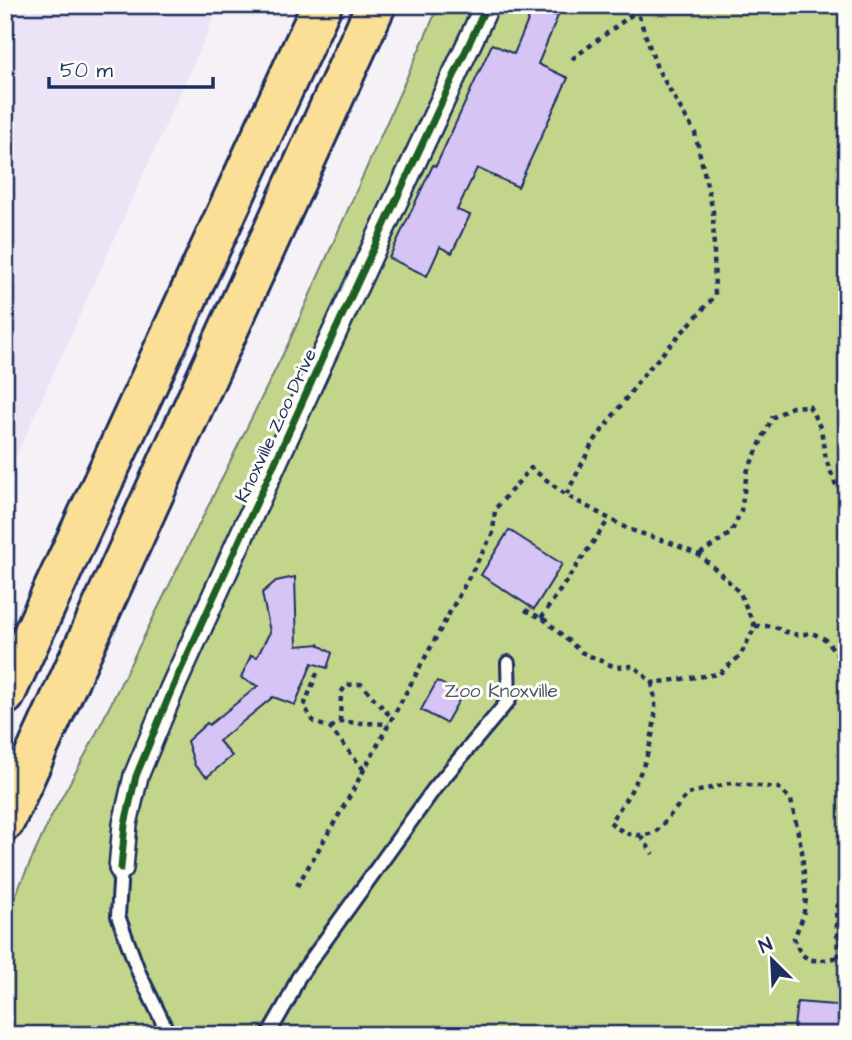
<svg xmlns="http://www.w3.org/2000/svg" width="852" height="1040" font-family="'Architects Daughter',sans-serif">
  <style>
    .built { fill: #ece4f6 }
    .green { fill: #c3d58a; stroke: #6f8274; stroke-width: 2 }
    .building { fill: #d6c4f5; stroke: #1b2f5e; stroke-width: 2 }
    .lines { fill: none; stroke-linecap: round; stroke-linejoin: round }
    .lane-casing { stroke: #1b2f5e; stroke-width: 18 }
    .street-casing { stroke: #1b2f5e; stroke-width: 28 }
    .highway-casing { stroke: #1b2f5e; stroke-width: 44 }
    .path { stroke: #1b2f5e; stroke-width: 4.5; stroke-dasharray: 5 5; stroke-linecap: butt }
    .lane { stroke: #fdfcf7; stroke-width: 12 }
    .street { stroke: #fdfcf7; stroke-width: 23 }
    .highway { stroke: #fbdf96; stroke-width: 38 }
    .cycleway-casing { stroke: #fdfcf7; stroke-width: 11 }
    .cycleway { stroke: #1b5e20; stroke-width: 7 }
    .labels { text-anchor: middle; stroke-width: 6; stroke-linejoin: round; paint-order: stroke }
    .street-label { font-size: 19px; fill: #1b2f5e; stroke: #fdfcf7 }
    .park-label { font-size: 19px; fill: #455869; stroke: #fdfcf7 }
  </style>
  <rect width="100%" height="100%" fill="#f5f1f7"/>
  <filter id="ink" filterUnits="userSpaceOnUse"><feTurbulence type="fractalNoise" baseFrequency=".0143" numOctaves="2"/><feDisplacementMap in="SourceGraphic" scale="14" xChannelSelector="R" yChannelSelector="G"/><feConvolveMatrix kernelMatrix="1 2 1 2 8 2 1 2 1" color-interpolation-filters="sRGB"/></filter>
  <g filter="url(#ink)">
    <polygon class="built" points="5,5 220,5 5,481"/>
    <polygon class="green" points="439,5 847,5 847,1035 5,1035 5,921 19,887 51,817 90,746 289,342"/>
    <g class="building">
      <polygon points="534,6 558,16 538,64 568,78 518,187 477,168 457,210 470,215 452,253 440,247 427,276 389,258 433,165 436,166 492,44 514,54"/>
      <polygon points="509,530 562,564 534,609 481,575"/>
      <polygon points="295,577 297,646 319,644 319,645 332,653 327,668 312,663 295,705 273,697 219,741 232,756 207,777 195,766 187,741 207,723 209,725 258,686 241,678 251,655 257,657 270,632 262,593 276,581"/>
      <polygon points="437,681 462,695 446,723 421,710"/>
      <polygon points="797,1002 847,1006 847,1035 793,1035"/>
    </g>
    <g class="lines">
      <defs>
        <g id="lane">
          <polyline points="121,868 118,916 139,973 169,1035"/>
          <polyline points="268,1035 288,1000 298,978 434,789 509,700 508,663"/>
        </g>
        <polyline id="street" points="121,868 125,824 136,776 172,689 316,372 487,5"/>
        <g id="highway">
          <polyline points="5,695 322,5"/>
          <polyline points="5,821 376,5"/>
        </g>
      </defs>
      <use href="#lane" class="lane-casing"/>
      <use href="#street" class="street-casing"/>
      <use href="#highway" class="highway-casing"/>
      <g class="path">
        <polyline points="572,59 637,11"/>
        <polyline points="700,554 731,533 741,511 747,472 772,418 792,407 809,406 821,429 826,460 835,483 847,501"/>
        <polyline points="525,610 545,620 581,652 615,667 634,666 652,683 719,674 740,656 755,627 740,593 718,571 699,555 671,543 628,529 566,495 592,444 645,373 715,296 713,211 695,133 657,68 637,11 639,5"/>
        <polyline points="541,618 609,519"/>
        <polyline points="755,626 773,626 786,632 798,635 812,633 825,639 838,655 847,678"/>
        <polyline points="317,673 304,706 314,722 330,728 364,770"/>
        <path d="M 652,683 C 654,693 656,705 655,716 C 650,761 636,786 610,822 C 626,836 634,837 655,833 L 688,794 L 730,783 L 779,788 L 791,800 L 802,851 L 806,899 L 803,917 L 794,938 C 803,965 814,962 838,957"/>
        <polyline points="340,722 341,693 346,685 361,684 392,718"/>
        <polyline points="330,728 340,722 389,724"/>
        <polyline points="847,801 847,803"/>
        <polyline points="641,836 653,854"/>
        <polyline points="847,885 836,910 838,957 847,966"/>
        <polyline points="297,886 347,801 493,533 495,509 531,468 566,495"/>
      </g>
      <use href="#lane" class="lane"/>
      <use href="#street" class="street"/>
      <use href="#highway" class="highway"/>
      <defs>
        <polyline id="cycleway" points="121,868 125,824 136,776 172,689 316,372 487,5"/>
      </defs>
      <use href="#cycleway" class="cycleway-casing"/>
      <use href="#cycleway" class="cycleway"/>
    </g>
  </g>
  <g class="labels">
    <g class="street-label">
      <text transform="translate(275 425) rotate(-65)" y="7">Knoxville Zoo Drive</text>
    </g>
    <g class="park-label">
      <text x="501" y="697">Zoo Knoxville</text>
    </g>
  </g>
  <rect width="852" height="1040" fill="none" stroke="#fdfcf7" stroke-width="28"/>
  <rect x="14" y="14" width="824" height="1012" fill="none" stroke="#1b2f5e" stroke-width="2.5" filter="url(#ink)"/>
  <g transform="translate(772 960) rotate(336)" stroke="#fdfcf7" stroke-width="5" paint-order="stroke">
  <path d="M0-5L12 26L0 18L-12 26Z" fill="#1b2f5e"/>
  <text y="-10" font-size="19" font-weight="bold" text-anchor="middle" fill="#1b2f5e">N</text>
  </g>
  <path d="M49 77v10h164v-10" fill="none" stroke="#1b2f5e" stroke-width="3.5"/>
  <text x="60" y="77" font-size="21" fill="#1b2f5e" stroke="#fdfcf7" stroke-width="5" paint-order="stroke">50 m</text>
</svg>
